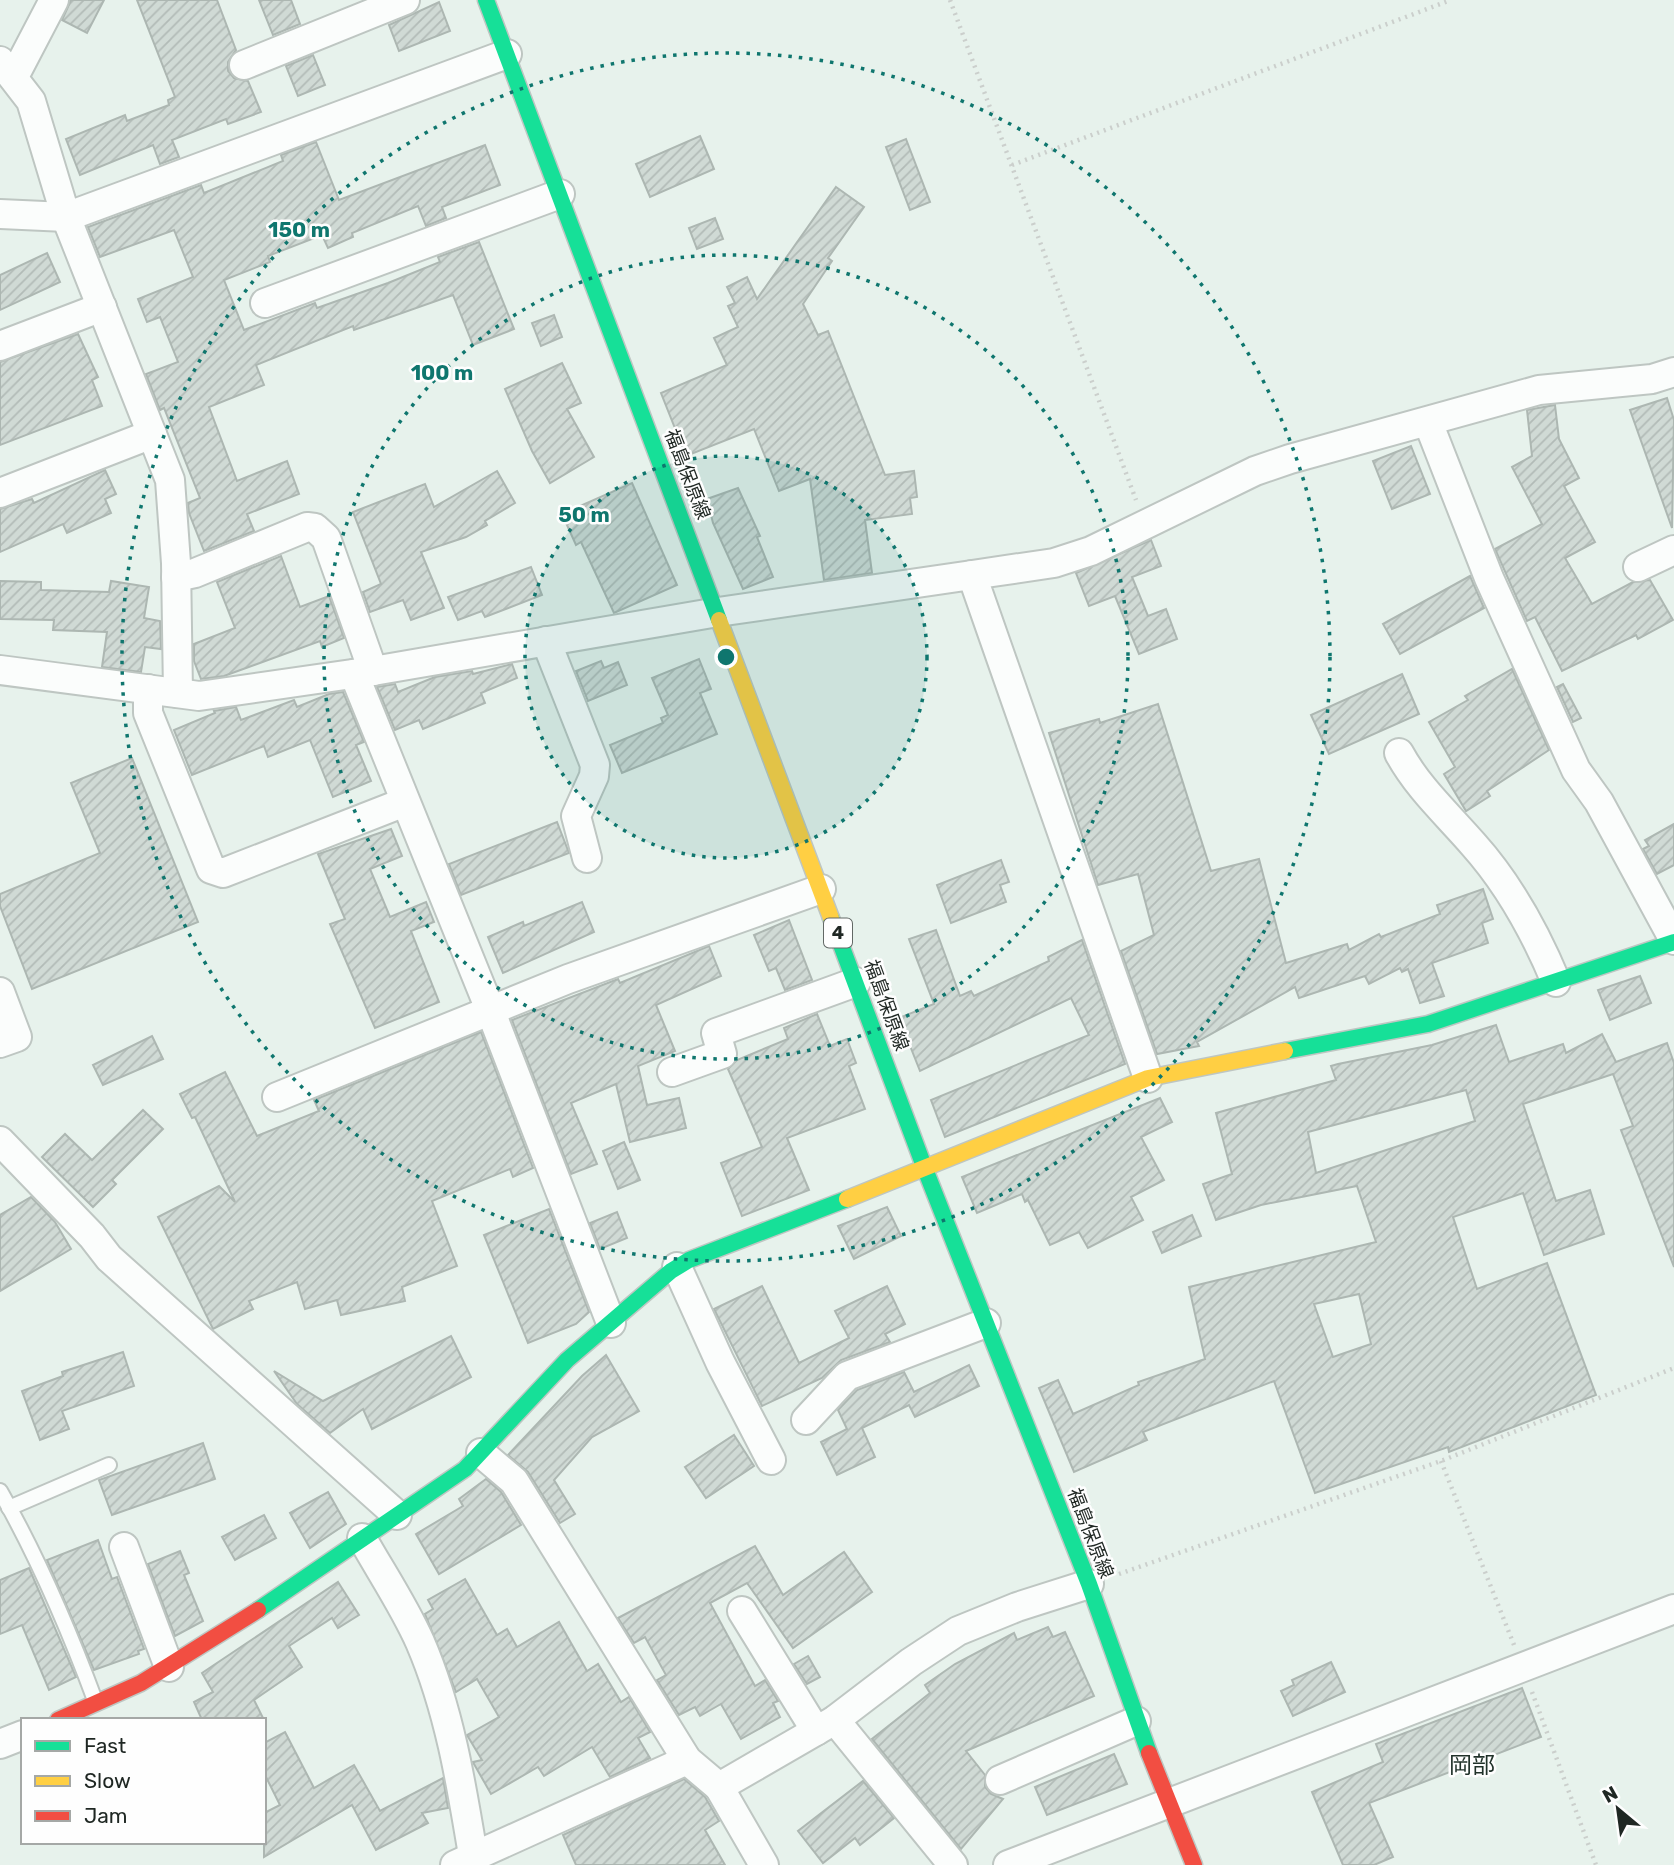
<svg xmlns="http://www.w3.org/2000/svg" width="1674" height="1865" font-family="Rubik,'Noto Sans JP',sans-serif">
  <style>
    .building { fill: url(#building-hatch); stroke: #adb7b2; stroke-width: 2; fill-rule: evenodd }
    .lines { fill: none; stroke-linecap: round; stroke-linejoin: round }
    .lane-casing { stroke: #bec6c2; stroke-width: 18 }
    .street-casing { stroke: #bec6c2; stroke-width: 32 }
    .fast-casing { stroke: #bec6c2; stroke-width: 19 }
    .slow-casing { stroke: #bec6c2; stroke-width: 19 }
    .jam-casing { stroke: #bec6c2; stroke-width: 19 }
    .path { stroke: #cbcfcc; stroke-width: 4.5; stroke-dasharray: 2 5; stroke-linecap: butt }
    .lane { stroke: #fbfdfc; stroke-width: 14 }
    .street { stroke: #fbfdfc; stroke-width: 28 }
    .fast { stroke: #16e098; stroke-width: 16 }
    .slow { stroke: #ffcf43; stroke-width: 16 }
    .jam { stroke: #f24e42; stroke-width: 16 }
    .ring { fill: none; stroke: #0f766e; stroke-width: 3.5; stroke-dasharray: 3.5 7 }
    .labels { text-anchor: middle; stroke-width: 5; stroke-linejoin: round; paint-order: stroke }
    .shield { fill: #fefefe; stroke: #626865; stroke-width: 2 }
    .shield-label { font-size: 18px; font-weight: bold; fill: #1f2723 }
    .street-label { font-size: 19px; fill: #1f2723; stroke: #fefefe }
    .quarter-label { font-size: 23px; fill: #21322a; stroke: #fefefe }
    .centre { fill: #0f766e; stroke: #fefefe; stroke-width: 3.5 }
    .ring-label { font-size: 21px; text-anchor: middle; font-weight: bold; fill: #0f766e; stroke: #fefefe; stroke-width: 5; stroke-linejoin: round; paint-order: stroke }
  </style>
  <defs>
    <pattern id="building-hatch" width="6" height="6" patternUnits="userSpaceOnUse" patternTransform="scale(1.75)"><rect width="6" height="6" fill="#d0dad5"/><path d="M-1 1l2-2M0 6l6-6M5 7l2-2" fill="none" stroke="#b2bbb7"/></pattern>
  </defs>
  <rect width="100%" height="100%" fill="#e7f2ec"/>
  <g class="building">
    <polygon points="71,0 104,0 87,33 62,20"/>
    <polygon points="137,0 217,0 236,50 228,62 228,71 234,78 248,81 261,112 228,124 226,119 172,140 179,157 160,164 153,145 80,175 66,139 125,115 127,121 169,105 168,100 175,97"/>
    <polygon points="259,0 291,0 300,24 273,35"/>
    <polygon points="439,2 450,31 399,51 389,25"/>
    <polygon points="313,55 325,85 298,96 286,66"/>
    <polygon points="700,136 714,169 650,197 636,164"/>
    <polygon points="906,139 930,202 910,210 886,147"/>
    <polygon points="316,142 339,200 485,145 500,185 442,207 446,218 426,226 418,206 352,233 353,237 328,248 322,235 268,256 270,262 224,280 244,330 315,303 317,308 388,283 440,262 438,257 479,242 514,329 473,345 453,295 354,330 353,326 256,365 264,385 209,407 237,481 287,461 299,494 247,514 254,531 204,551 189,513 188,503 200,498 164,408 160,410 146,374 178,362 160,317 147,322 138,299 193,277 174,230 100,257 88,227 201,185 204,193 283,161 281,155"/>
    <polygon points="836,187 864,207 828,258 832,261 803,304 818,335 828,331 885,475 914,471 917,497 910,498 912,514 865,520 872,573 824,580 810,479 779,491 754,429 686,456 661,393 727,365 714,338 738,327 728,306 735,303 727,287 747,277 757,299"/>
    <polygon points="715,218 723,239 697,249 689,228"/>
    <polygon points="47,253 60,282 0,310 0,275"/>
    <polygon points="554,315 562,337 541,346 532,323"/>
    <polygon points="78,334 98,377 92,380 102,406 0,445 0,362"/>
    <polygon points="562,363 581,403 567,409 594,457 550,483 532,451 505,389"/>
    <polygon points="1667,398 1674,420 1672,528 1630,410"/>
    <polygon points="1555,405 1559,439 1579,478 1564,486 1595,542 1565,558 1592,604 1633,582 1650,580 1673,620 1638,639 1636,635 1562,671 1535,617 1527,621 1495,549 1542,524 1512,467 1532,456 1527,410"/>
    <polygon points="1411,446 1430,494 1392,509 1373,461"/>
    <polygon points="105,470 116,494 105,499 111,513 67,533 63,524 0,552 0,509 32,499 34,503"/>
    <polygon points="497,471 515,503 485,521 487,525 466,537 421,552 444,608 411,620 403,600 370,612 363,592 381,584 353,512 425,484 434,507"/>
    <polygon points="632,483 677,585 614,613 581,542 576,545 562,514"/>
    <polygon points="738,488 760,536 757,537 773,577 743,589 713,523 707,499"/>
    <polygon points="1151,540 1161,566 1132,577 1148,616 1166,609 1177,639 1139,654 1115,596 1089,606 1076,573"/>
    <polygon points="281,556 300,607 329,596 344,638 322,647 320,641 224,676 201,679 194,661 194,644 235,628 217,582"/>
    <polygon points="531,567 542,595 485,617 482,611 458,620 448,597"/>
    <polygon points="1470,576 1484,608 1400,654 1383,624"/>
    <polygon points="0,581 41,582 41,590 109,592 111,581 149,587 144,618 160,621 161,649 145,647 141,672 102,667 107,632 53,630 54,620 0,619"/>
    <polygon points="699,659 711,689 700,693 717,734 622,773 610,745 663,723 661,718 668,715 652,678"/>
    <polygon points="601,661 604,668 618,662 627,685 588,701 576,671"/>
    <polygon points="512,664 517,678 481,693 485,703 423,729 419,720 395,730 377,687 395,684 398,692 435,677 472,671 473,674"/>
    <polygon points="1512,669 1549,750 1487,791 1490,796 1466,811 1444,774 1455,767 1429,722 1468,700 1465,696"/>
    <polygon points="1402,674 1419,714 1329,754 1311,715"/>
    <polygon points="1563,684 1581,718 1573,722 1557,687"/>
    <polygon points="343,692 364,742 356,745 371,781 333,797 310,740 268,757 264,746 192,775 174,730 215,713 214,711 236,707 241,720 294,700 297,707 329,694"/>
    <polygon points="1158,704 1211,871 1259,859 1286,963 1347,944 1349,950 1379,934 1381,937 1440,914 1437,905 1483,889 1493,919 1482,923 1488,943 1432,963 1444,996 1420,1003 1408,969 1402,972 1400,968 1369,984 1365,976 1299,998 1295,987 1197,1042 1199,1046 1157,1054 1121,951 1154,935 1138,874 1098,885 1049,733 1099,719 1100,723"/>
    <polygon points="132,758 198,922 32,989 0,906 0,894 100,853 71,783"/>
    <polygon points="557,822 569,853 461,895 449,864"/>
    <polygon points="1674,824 1674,865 1657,874 1643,849 1649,846 1645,840"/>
    <polygon points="391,829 402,856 370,869 390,917 426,902 434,922 411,931 439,1002 375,1028 330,924 345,919 318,854"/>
    <polygon points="1001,860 1009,882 1000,885 1006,902 951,923 937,885"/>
    <polygon points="582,902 594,932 503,973 488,937 523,922 524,926"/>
    <polygon points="789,920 812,980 785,990 776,968 769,971 754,935"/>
    <polygon points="936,930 960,996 971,991 974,996 1049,961 1048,957 1082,940 1125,1064 945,1137 931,1100 1089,1035 1071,998 920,1071 899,1018 934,1004 909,939"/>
    <polygon points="709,946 721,976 656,1005 675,1051 638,1066 647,1105 679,1098 686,1128 630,1142 616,1084 571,1103 597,1164 571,1174 512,1020 618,979 620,983"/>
    <polygon points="1640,976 1651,1003 1610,1020 1598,990"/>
    <polygon points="817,1014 830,1046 847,1039 856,1063 849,1066 865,1109 787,1138 809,1190 742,1216 721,1163 762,1147 728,1069 737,1060 788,1039 784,1028"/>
    <path d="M 1496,1025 L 1509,1062 L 1563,1044 L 1566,1053 L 1602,1034 L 1616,1062 L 1667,1043 L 1674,1063 L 1674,1267 L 1621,1130 L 1633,1126 L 1613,1074 L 1523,1104 L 1556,1201 L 1590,1190 L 1604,1234 L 1544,1255 L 1523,1193 L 1453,1217 L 1477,1289 L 1547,1263 L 1596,1395 L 1449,1452 L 1448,1447 L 1315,1493 L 1274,1381 L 1143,1432 L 1147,1440 L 1074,1472 L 1039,1388 L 1058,1380 L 1073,1414 L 1139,1385 L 1138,1382 L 1205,1359 L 1189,1287 L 1376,1242 L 1357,1186 L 1261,1205 L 1216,1220 L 1203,1184 L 1232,1174 L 1216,1113 L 1336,1080 L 1331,1066 L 1338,1064 L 1432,1045 ZM 1466,1090 L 1475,1121 L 1316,1173 L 1308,1132 ZM 1359,1294 L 1371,1344 L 1333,1357 L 1314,1304 Z"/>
    <polygon points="481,1032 533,1168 513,1177 510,1169 432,1201 457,1266 402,1287 405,1301 341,1315 337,1300 305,1309 297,1282 249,1301 253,1309 213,1329 158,1217 219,1186 235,1202 195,1117 192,1118 180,1094 225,1072 257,1136 319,1111 314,1100"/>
    <polygon points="152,1036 163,1059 103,1085 93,1065"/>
    <polygon points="1160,1098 1172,1122 1141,1137 1164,1180 1131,1197 1143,1220 1088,1248 1079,1232 1050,1245 1028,1200 1025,1202 1022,1194 977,1213 962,1177"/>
    <polygon points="143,1110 163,1129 112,1180 116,1184 93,1207 42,1157 65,1134 92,1160"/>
    <polygon points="624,1142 640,1180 618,1189 603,1151"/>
    <polygon points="31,1197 55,1222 71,1249 0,1291 0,1215"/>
    <polygon points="887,1207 901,1236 854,1259 838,1226"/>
    <polygon points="549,1209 589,1312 576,1324 528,1343 484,1235"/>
    <polygon points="617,1212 627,1238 600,1249 590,1223"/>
    <polygon points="1192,1215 1201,1236 1162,1253 1153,1232"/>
    <polygon points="762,1286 799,1363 849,1338 835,1311 887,1286 905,1324 885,1334 890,1342 841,1360 822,1378 762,1406 714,1309"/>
    <polygon points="451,1336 471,1377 372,1429 363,1409 330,1433 297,1404 274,1371 323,1401"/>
    <polygon points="123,1352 134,1386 62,1411 69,1429 40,1440 22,1391 63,1376 62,1372"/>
    <polygon points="606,1355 639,1411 592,1437 554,1480 575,1514 560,1523 528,1472 508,1455 582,1376"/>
    <polygon points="969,1365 979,1386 915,1417 909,1405 862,1428 875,1457 837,1475 821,1442 847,1429 838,1410 857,1390 904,1372 914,1392"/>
    <polygon points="734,1435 754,1466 706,1498 685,1467"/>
    <polygon points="203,1443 215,1479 112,1515 99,1480"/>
    <polygon points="486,1479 501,1492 521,1525 439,1574 416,1534 463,1506 459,1499"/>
    <polygon points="328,1492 346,1524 310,1548 290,1513"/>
    <polygon points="264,1515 276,1538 235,1560 222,1537"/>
    <polygon points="98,1540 112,1579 117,1577 144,1649 138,1651 139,1654 94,1670 47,1560"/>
    <polygon points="755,1546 783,1595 844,1552 872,1592 793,1648 747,1583 710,1603 755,1686 765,1680 778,1701 773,1703 780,1717 741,1739 721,1704 700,1716 695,1707 679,1715 657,1680 666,1675 645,1637 634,1643 618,1618"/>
    <polygon points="180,1551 189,1573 184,1575 203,1621 175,1636 148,1564"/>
    <polygon points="29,1568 76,1677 49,1690 22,1625 0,1634 0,1580"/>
    <polygon points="465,1579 497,1635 507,1629 517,1647 559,1622 587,1671 598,1664 621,1702 629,1697 650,1732 638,1738 650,1758 610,1777 592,1747 544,1776 538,1767 491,1794 474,1764 473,1762 482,1760 467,1735 499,1717 477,1679 456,1692 425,1614 433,1609 428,1600"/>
    <polygon points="338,1582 359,1615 338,1628 332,1618 289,1646 302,1667 254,1700 264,1720 202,1720 194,1702 213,1692 202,1673"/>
    <polygon points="1048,1627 1053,1637 1065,1632 1094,1696 966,1751 985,1775 985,1787 991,1794 1003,1799 961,1849 872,1739 930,1693 925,1685 955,1664 1014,1633 1017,1640"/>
    <polygon points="808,1656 820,1677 807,1684 794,1664"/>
    <polygon points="1331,1662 1345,1692 1293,1716 1281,1691 1294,1685 1292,1680"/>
    <polygon points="1522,1688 1541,1737 1369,1803 1393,1857 1374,1865 1343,1865 1312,1792 1383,1762 1376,1744"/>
    <polygon points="285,1732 314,1788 354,1765 380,1811 443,1778 448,1808 422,1813 428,1823 376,1850 352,1805 264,1857 264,1813 280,1805 264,1773 264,1743"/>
    <polygon points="1114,1754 1127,1784 1047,1815 1035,1787"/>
    <polygon points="684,1779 705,1797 719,1821 705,1830 725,1865 576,1865 563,1835"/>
    <polygon points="863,1781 894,1818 860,1845 855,1838 823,1863 798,1831"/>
  </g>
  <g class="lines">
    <defs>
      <g id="lane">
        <path d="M 0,1491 C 39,1559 69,1630 96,1703"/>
        <polyline points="9,1508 109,1465"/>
      </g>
      <g id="street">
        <polyline points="0,61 31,101 66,217 170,480 176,563 178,693"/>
        <polyline points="244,65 405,0"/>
        <polyline points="11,74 18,69 54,0"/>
        <polyline points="0,214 66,217 507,54"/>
        <polyline points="265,303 560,194"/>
        <polyline points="0,346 102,307"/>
        <polyline points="1428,422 1489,578 1576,770 1599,802 1674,940"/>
        <polyline points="0,493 152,434"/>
        <polyline points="1638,567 1674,550"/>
        <polyline points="176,577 195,573 307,527 315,528 326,538 373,671"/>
        <polyline points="546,641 595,765 594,776 576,816 587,858"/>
        <polyline points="0,670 199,696 373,671 718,612 972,575"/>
        <polyline points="354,674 491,1012 611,1323"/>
        <polyline points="148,689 148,713 211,869 223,873 405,802"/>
        <path d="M 1399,753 C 1418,788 1447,814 1473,844 C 1508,883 1536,934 1556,982"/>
        <polyline points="0,992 17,1037 0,1043"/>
        <polyline points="672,1072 722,1054 716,1033 856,982"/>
        <polyline points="1148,1078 972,575 1054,563 1091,551 1255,471 1290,459 1539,390 1652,379 1674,372"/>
        <polyline points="277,1097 568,979 821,889"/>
        <polyline points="0,1141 92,1236 109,1258 397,1515"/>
        <polyline points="677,1267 720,1362 771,1460"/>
        <polyline points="806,1420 847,1376 986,1323"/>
        <polyline points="481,1453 514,1481 687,1760 719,1787 835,1720 911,1662 958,1631 1017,1607 1089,1584"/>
        <path d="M 362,1538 C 381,1572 404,1606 420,1642 C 449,1709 461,1782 473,1855"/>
        <polyline points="124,1547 169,1667"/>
        <polyline points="742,1611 816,1731"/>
        <polyline points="835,1720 953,1865"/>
        <polyline points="0,1744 23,1735"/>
        <polyline points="1000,1780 1136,1721"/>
        <polyline points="719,1787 764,1865"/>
        <polyline points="455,1865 687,1760"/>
        <polyline points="1008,1865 1674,1609"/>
      </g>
      <g id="fast">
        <polyline points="486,0 719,620"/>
        <polyline points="831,918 925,1169 1089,1584 1149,1753"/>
        <polyline points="1285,1051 1428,1024 1674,942"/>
        <polyline points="258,1610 465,1469 567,1360 671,1271 689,1260 847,1199"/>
      </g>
      <g id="slow">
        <polyline points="719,620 831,918"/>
        <polyline points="847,1199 1148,1078 1285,1051"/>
      </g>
      <g id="jam">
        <polyline points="58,1720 141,1683 258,1610"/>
        <polyline points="1149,1753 1194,1865"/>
      </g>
    </defs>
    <use href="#lane" class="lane-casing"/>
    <use href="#street" class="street-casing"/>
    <use href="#fast" class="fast-casing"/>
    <use href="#slow" class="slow-casing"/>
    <use href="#jam" class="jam-casing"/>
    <g class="path">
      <polyline points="950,0 1136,500"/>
      <polyline points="1012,165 1451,0"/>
      <polyline points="1441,1461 1514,1645"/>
      <polyline points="1119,1574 1441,1461 1674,1368"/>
      <polyline points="1532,1692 1596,1865"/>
    </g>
    <use href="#lane" class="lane"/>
    <use href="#street" class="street"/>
    <use href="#fast" class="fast"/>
    <use href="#slow" class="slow"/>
    <use href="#jam" class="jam"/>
  </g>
  <circle cx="726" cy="657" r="201" fill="#0f766e" fill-opacity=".12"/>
  <g class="ring">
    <circle cx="726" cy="657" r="201"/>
    <circle cx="726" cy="657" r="402"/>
    <circle cx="726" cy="657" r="604"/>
  </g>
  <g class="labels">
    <rect class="shield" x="824" y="918.5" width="28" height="29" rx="5"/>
    <g class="shield-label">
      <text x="838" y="939">4</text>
    </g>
    <g class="street-label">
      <text transform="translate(688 474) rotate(69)" y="7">福島保原線</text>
      <text transform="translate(887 1005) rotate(70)" y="7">福島保原線</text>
      <text transform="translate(1091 1533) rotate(69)" y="7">福島保原線</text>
    </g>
    <g class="quarter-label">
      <text x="1472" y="1773">岡部</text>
    </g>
  </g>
  <circle cx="726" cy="657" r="10" class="centre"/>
  <g class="ring-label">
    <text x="299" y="237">150 m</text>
    <text x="442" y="380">100 m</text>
    <text x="584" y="522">50 m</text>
  </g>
  <rect x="21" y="1718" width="245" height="126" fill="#fefefe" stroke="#a5a8a6" stroke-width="2"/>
  <rect x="35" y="1741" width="35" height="10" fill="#16e098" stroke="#a5a8a6" stroke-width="2"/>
  <text x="84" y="1753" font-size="21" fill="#1f2723">Fast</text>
  <rect x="35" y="1776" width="35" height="10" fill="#ffcf43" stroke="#a5a8a6" stroke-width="2"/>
  <text x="84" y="1788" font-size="21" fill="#1f2723">Slow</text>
  <rect x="35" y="1811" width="35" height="10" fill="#f24e42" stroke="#a5a8a6" stroke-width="2"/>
  <text x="84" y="1823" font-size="21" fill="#1f2723">Jam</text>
  <g transform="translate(1618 1809) rotate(331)" stroke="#fefefe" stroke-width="5" paint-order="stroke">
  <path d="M0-5L12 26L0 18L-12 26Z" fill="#1f2723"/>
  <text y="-10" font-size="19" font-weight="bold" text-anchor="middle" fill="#1f2723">N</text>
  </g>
</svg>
